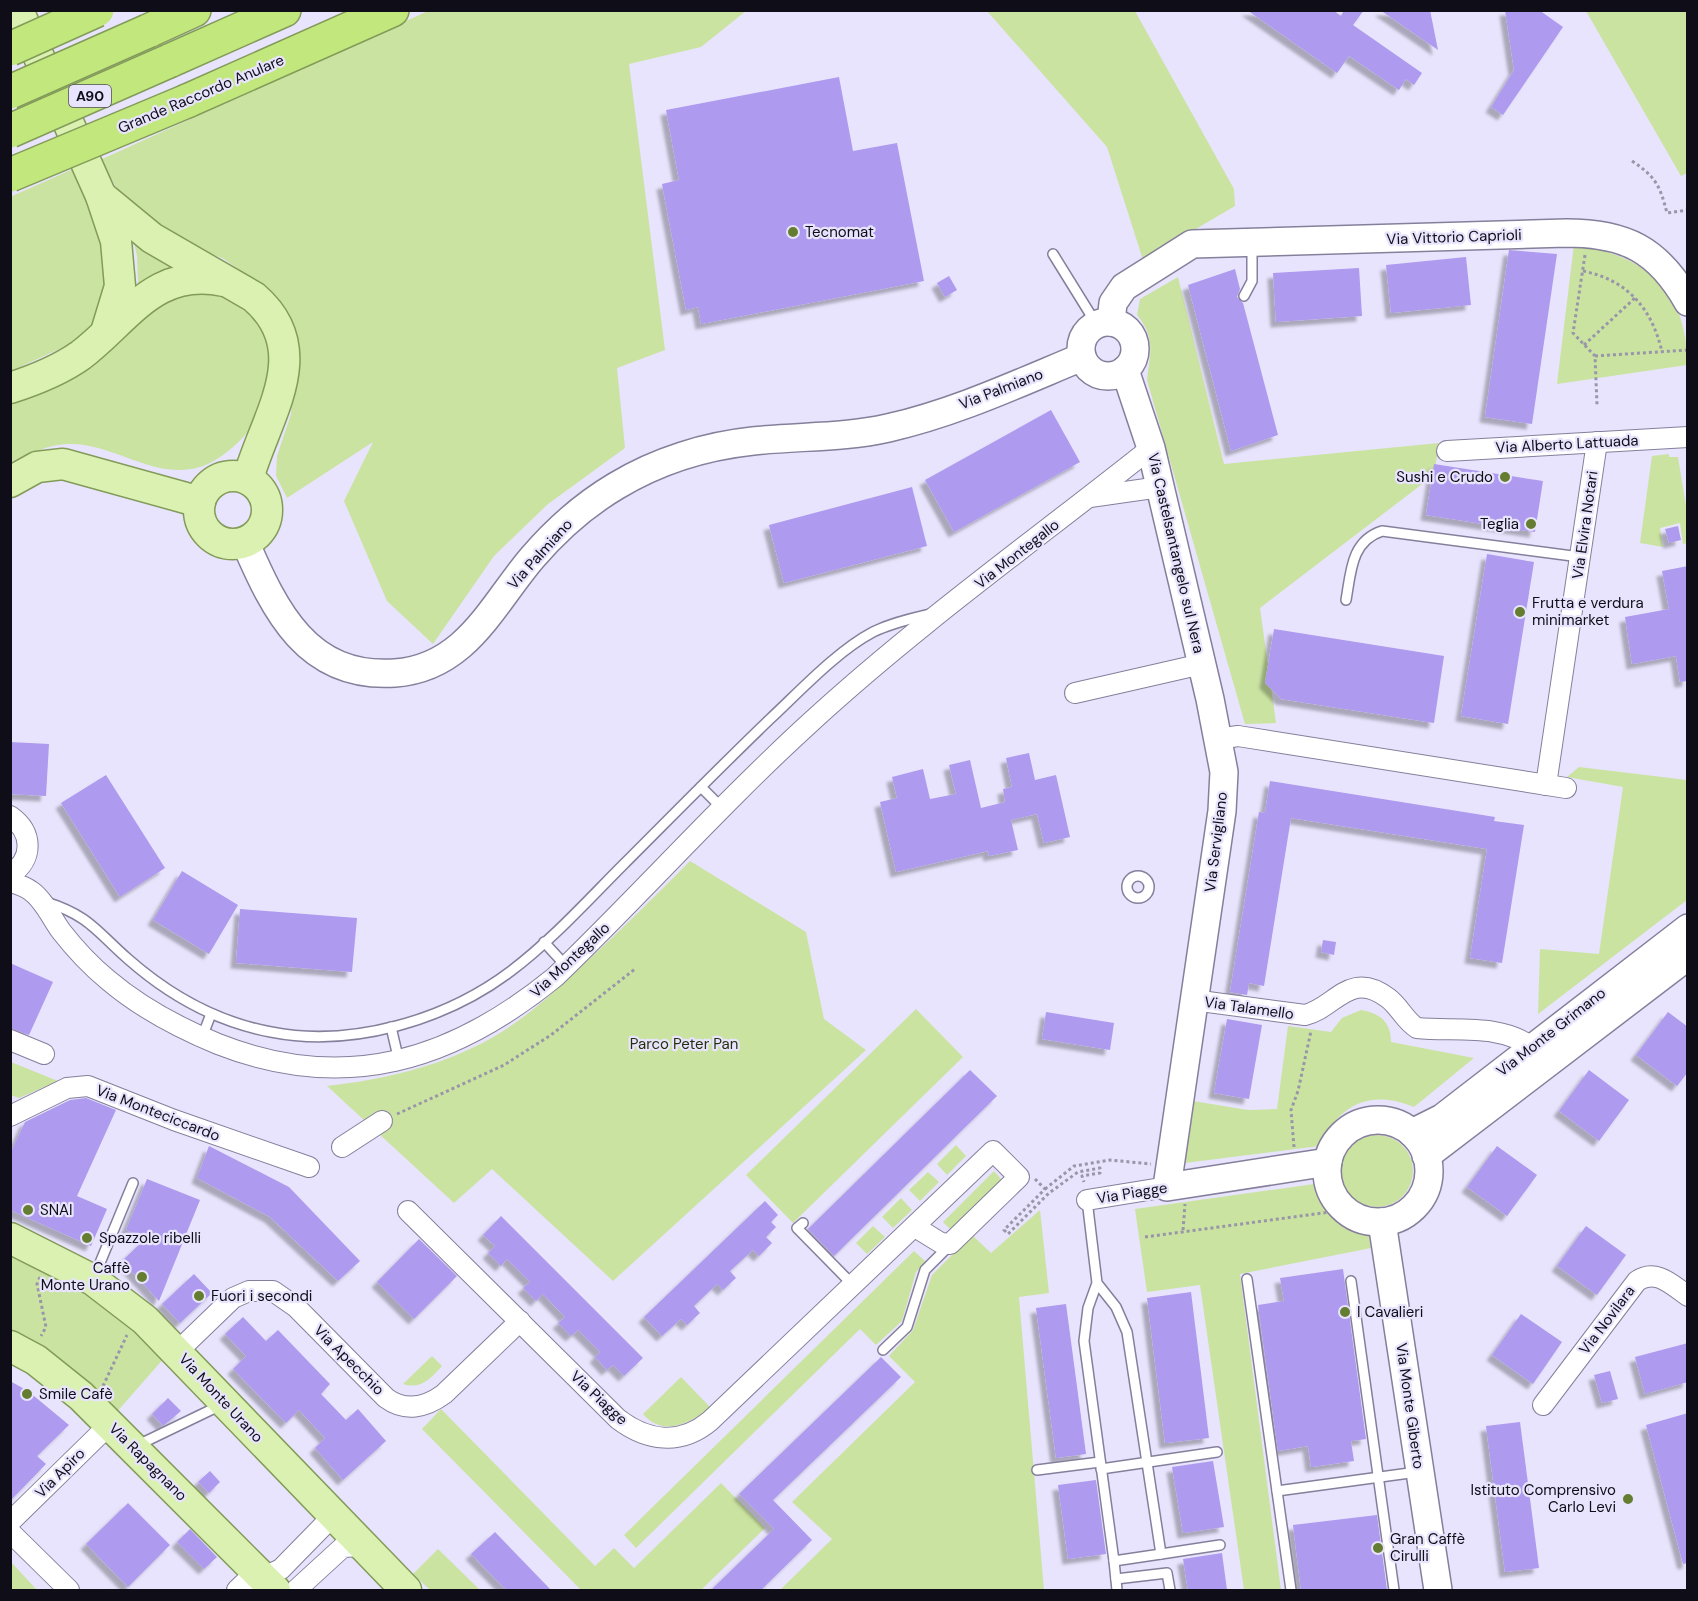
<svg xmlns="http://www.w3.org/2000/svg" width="1698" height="1601" font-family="'DM Sans',sans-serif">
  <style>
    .green { fill: #cae3a1 }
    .building { fill: #ae9aee; filter: url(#shadow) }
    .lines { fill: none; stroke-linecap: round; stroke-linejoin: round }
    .lane-casing { stroke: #857f9b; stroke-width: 12 }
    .street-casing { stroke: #857f9b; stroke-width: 22 }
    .secondary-casing { stroke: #857f9b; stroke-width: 30 }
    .primary-casing { stroke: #839b59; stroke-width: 33 }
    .highway-casing { stroke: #839b59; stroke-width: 36 }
    .path { stroke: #9996a9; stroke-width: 3; stroke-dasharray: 3 3; stroke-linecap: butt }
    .lane { stroke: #fff; stroke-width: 9 }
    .street { stroke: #fff; stroke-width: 20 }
    .secondary { stroke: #fff; stroke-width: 27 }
    .primary { stroke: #daf1b1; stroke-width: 30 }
    .highway { stroke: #c1e77d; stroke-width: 33 }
    .highway-bridge-casing { stroke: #839b59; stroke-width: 36; stroke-linecap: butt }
    .highway-bridge { stroke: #c1e77d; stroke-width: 33 }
    .poi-dot { fill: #647d31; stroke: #e8e4fd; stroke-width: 2 }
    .labels { text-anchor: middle; stroke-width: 4.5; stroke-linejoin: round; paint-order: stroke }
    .shield { fill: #e8e4fd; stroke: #504e5c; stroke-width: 1.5 }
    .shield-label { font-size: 14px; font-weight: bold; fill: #0f0d17 }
    .street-label { font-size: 15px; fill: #0f0d17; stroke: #e8e4fd }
    .poi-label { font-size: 15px; fill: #0f0d17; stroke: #e8e4fd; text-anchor: start }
    .park-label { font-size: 15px; fill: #23300a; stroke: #e8e4fd }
  </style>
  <defs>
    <filter id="shadow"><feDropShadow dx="-5.5" dy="5.5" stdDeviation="1.5" flood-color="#0004"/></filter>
  </defs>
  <rect width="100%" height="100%" fill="#e8e4fd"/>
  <g class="green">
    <polygon points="428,11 746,11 701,47 629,64 665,350 617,368 625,448 548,504 494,556 433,644 387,601 344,501 373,442 287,498 276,476 277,456 291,414 294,377 265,288 224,259 154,229 125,202 100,160"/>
    <polygon points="987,11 1135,11 1234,189 1235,206 1143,260 1107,147"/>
    <polygon points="1586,11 1687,11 1687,173 1681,176"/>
    <polygon points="73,169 99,221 109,255 104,313 77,341 11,371 10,197"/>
    <polygon points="133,238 184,264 138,284 137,256"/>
    <path d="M 1574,244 C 1646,257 1687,287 1687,365 L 1557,384 Z"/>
    <path d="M 1178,277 L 1224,464 L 1439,443 L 1434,475 L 1260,608 L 1276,723 L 1245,724 L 1147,380 C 1150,353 1156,338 1137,315 L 1140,299 Z"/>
    <path d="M 218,289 C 237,303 257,314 266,336 C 274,355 266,403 256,421 C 244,439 221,461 200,467 C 154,481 113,442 67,444 C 48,445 27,454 11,462 L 11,402 L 162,297 Z"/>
    <polygon points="1669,454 1669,457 1678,457 1687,512 1687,543 1683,544 1680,523 1660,528 1663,547 1640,543 1652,456"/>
    <polygon points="1579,767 1687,780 1687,900 1538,1014 1540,949 1599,954 1623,787 1567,777"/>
    <path d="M 690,861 L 806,932 L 824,1019 L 866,1050 L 613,1281 L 492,1169 L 454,1203 L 327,1086 C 377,1080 426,1070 472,1048 C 516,1028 550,996 585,963 C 621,930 656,895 690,861 Z"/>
    <polygon points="916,1009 963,1057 793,1223 746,1175"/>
    <path d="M 1361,1010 C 1380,1013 1391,1022 1391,1042 L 1474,1058 L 1414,1107 C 1370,1089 1339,1104 1320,1146 L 1185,1163 L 1193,1101 L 1248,1110 L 1277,1109 L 1288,1026 L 1331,1032 L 1342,1018 Z"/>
    <polygon points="11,1062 58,1081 19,1098 11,1095"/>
    <circle cx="1377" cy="1171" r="36"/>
    <polygon points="956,1145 966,1156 947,1175 937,1164"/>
    <polygon points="994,1171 1002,1180 951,1230 943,1222"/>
    <polygon points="928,1172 939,1182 920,1201 909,1190"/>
    <polygon points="1314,1184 1330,1212 1345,1225 1369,1236 1371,1248 1240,1274 1281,1590 1244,1590 1200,1285 1147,1292 1135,1209"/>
    <polygon points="901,1198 912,1210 893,1228 882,1217"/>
    <polygon points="1040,1210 1049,1293 1019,1297 1044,1590 780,1590 832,1539 792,1502 915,1382 889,1356 913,1330 932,1275 972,1235 991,1253"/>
    <polygon points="873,1226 885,1237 867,1254 856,1243"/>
    <polygon points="914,1251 926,1262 916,1272 902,1321 876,1345 860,1329 636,1548 624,1535"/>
    <polygon points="10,1253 78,1287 132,1325 165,1357 115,1414 11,1333"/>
    <path d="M 432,1356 L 442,1366 C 431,1378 421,1390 403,1384 Z"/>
    <path d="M 681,1377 L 710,1407 C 691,1424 662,1437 643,1414 Z"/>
    <polygon points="441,1409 595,1566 614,1548 634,1568 721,1483 765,1528 701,1590 581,1590 422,1429"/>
    <polygon points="438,1549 480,1590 430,1590 413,1574"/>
    <polygon points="10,1562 11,1562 37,1590 11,1590"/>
  </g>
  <g class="building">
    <polygon points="1247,10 1333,10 1341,16 1344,10 1364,10 1353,25 1422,73 1414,85 1406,79 1399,90 1349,56 1337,73"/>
    <polygon points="1380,10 1430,10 1438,50"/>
    <polygon points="1505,10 1539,10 1563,27 1503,115 1491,107 1514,70"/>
    <polygon points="839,77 853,151 897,143 924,281 701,324 698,307 686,310 662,184 679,180 666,110"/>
    <polygon points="1509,250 1557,254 1532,424 1485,417"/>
    <polygon points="1466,257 1471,305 1391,313 1386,265"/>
    <polygon points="1359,268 1362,316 1276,322 1273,273"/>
    <polygon points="1235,269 1240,289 1237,297 1243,303 1278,435 1231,451 1188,285"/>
    <polygon points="949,276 957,290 945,297 937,283"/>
    <polygon points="1051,410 1080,462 954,532 925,480"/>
    <polygon points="1434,464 1543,481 1535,532 1426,515"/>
    <polygon points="912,487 927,546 784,583 769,525"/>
    <polygon points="1678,526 1681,540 1669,543 1665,529"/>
    <polygon points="1487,554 1534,562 1508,724 1461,716"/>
    <polygon points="1688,566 1688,681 1680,682 1676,656 1632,664 1625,617 1669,609 1662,571"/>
    <polygon points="1274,629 1444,656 1434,723 1281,699 1265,683"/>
    <polygon points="10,742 49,744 46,796 10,794"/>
    <polygon points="1029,753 1035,780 1056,775 1070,837 1044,843 1037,814 1011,820 1018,850 989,856 988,851 896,872 880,802 897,798 892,777 923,769 930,799 956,794 949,765 970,760 981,808 1005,802 1003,789 1012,787 1006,758"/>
    <polygon points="106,775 165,868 120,897 61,803"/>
    <polygon points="1270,781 1495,817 1494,821 1524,825 1502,963 1470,958 1487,849 1291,818 1264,986 1249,983 1247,995 1230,992 1259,812 1265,813"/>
    <polygon points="182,871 238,905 209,954 153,920"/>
    <polygon points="240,909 357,918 352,972 236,963"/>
    <polygon points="1323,940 1336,942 1334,955 1321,952"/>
    <polygon points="10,963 53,982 29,1035 10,1028"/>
    <polygon points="1046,1012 1114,1023 1110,1050 1042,1039"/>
    <polygon points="1668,1012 1688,1027 1688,1072 1677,1086 1636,1055"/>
    <polygon points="1227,1019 1262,1025 1249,1099 1214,1093"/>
    <polygon points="970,1070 997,1096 834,1256 808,1229"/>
    <polygon points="1589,1070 1629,1100 1599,1141 1559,1111"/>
    <polygon points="86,1098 116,1110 77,1196 107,1209 91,1246 10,1210 10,1154 25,1122 70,1100"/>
    <polygon points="209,1146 289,1187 360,1261 338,1281 270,1217 197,1178"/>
    <polygon points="1497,1146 1537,1175 1507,1216 1467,1187"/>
    <polygon points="147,1179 200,1200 159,1301 122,1261 146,1238 126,1230"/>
    <polygon points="765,1201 778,1215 771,1222 776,1227 766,1237 772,1243 759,1256 753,1250 730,1271 736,1278 723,1290 717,1284 694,1306 700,1313 687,1325 681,1319 662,1336 644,1317"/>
    <polygon points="501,1216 643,1358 624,1376 613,1365 607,1370 595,1357 600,1352 578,1330 571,1336 558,1323 565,1317 543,1294 536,1301 523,1288 530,1282 507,1259 501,1266 488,1253 495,1246 483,1235"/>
    <polygon points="1586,1226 1626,1255 1597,1295 1557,1266"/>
    <polygon points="419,1239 457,1276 414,1319 377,1282"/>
    <polygon points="1343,1269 1366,1439 1351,1441 1354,1461 1311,1467 1308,1446 1278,1451 1258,1305 1284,1301 1280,1278"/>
    <polygon points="194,1274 212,1293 180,1323 162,1304"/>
    <polygon points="1191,1292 1209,1438 1165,1443 1147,1298"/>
    <polygon points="1066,1304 1086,1454 1056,1458 1036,1308"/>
    <polygon points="1521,1314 1562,1342 1533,1384 1492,1355"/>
    <polygon points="243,1317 266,1341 278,1330 330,1384 321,1394 346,1420 358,1409 386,1441 343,1480 315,1448 325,1438 299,1410 286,1423 233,1369 246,1356 225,1334"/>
    <polygon points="1688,1343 1688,1382 1645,1394 1635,1357"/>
    <polygon points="881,1357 901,1377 773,1500 812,1540 761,1590 711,1590 774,1529 739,1494"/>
    <polygon points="1610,1371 1618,1399 1602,1403 1594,1375"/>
    <polygon points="10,1381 28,1391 69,1425 37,1456 46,1464 10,1501"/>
    <polygon points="168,1398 181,1411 163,1426 152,1414"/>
    <polygon points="1688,1413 1688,1563 1683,1564 1646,1425"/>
    <polygon points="1520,1422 1539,1568 1505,1572 1486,1426"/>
    <polygon points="1213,1461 1224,1527 1183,1533 1172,1467"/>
    <polygon points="210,1471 220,1482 209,1493 198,1482"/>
    <polygon points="1096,1480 1106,1554 1068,1559 1058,1485"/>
    <polygon points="128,1503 170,1545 128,1587 86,1544"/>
    <polygon points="1377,1515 1387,1590 1301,1590 1293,1525"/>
    <polygon points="190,1529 217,1557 204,1569 177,1542"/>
    <polygon points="495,1532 551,1590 506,1590 471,1554"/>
    <polygon points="1222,1553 1227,1590 1188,1590 1183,1559"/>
  </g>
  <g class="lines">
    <defs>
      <g id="lane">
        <polyline points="1053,254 1097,325"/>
        <polyline points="1244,296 1252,281 1252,243"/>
        <path d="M 1346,600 C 1351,572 1351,541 1382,531 L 1580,557"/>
        <polyline points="701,787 721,807"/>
        <circle cx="1138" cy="887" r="11"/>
        <path d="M 46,902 C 90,916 96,931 128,959 C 170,996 217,1022 271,1032 C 352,1048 446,1020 511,971 C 552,940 588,900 624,864 C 673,815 721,766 770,719 C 800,691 837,651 873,632 C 891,623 910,619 930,614"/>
        <polyline points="544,942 566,966"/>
        <polyline points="391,1027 399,1061"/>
        <polyline points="202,1037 211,1014"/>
        <polyline points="1087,1200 1097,1283 1088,1308 1084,1341 1114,1561 1161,1554 1127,1332 1116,1307 1097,1283"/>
        <polyline points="803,1223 797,1228 853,1285"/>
        <polyline points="95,1275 133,1183"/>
        <polyline points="1247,1279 1291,1590"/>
        <polyline points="1351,1281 1394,1590"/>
        <polyline points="883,1350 907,1327 925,1270 951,1244"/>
        <polyline points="136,1446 221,1405"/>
        <polyline points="1101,1469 1217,1452"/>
        <polyline points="1037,1470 1100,1462"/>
        <polyline points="1277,1491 1417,1472"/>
        <polyline points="1161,1554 1220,1545"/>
        <polyline points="1114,1561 1117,1590"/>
        <polyline points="1116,1579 1167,1573 1170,1590"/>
      </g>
      <g id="street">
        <polyline points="1447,451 1688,437"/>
        <polyline points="1090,497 1160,487"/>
        <polyline points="1075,693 1202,664"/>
        <polyline points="1218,739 1238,736 1566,788"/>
        <polyline points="1546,785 1597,442"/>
        <path d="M 10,816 C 33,832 34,859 10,875"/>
        <path d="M 10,882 C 17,884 26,887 31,891 C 44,900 52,919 61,931 C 75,949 91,966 108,980 C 141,1008 179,1028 218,1044 C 345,1094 452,1061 555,977 C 642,893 722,803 812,721 C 919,623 1038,538 1151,448"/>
        <path d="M 1193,1000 L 1305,1015 C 1335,1008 1350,969 1388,998 C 1400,1007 1405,1021 1417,1028 C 1453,1032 1501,1023 1531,1047"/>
        <polyline points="10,1040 44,1054"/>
        <polyline points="10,1116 67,1088 88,1086 174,1120 309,1167"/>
        <polyline points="342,1147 382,1121"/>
        <polyline points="1087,1200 1167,1187"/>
        <path d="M 408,1211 L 618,1419 C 647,1441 680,1446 710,1421 L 993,1151 L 1019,1177 L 950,1244 L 941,1243 L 915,1227"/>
        <path d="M 177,1352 L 233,1298 L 249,1291 L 273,1291 L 296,1307 L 386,1398 C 405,1412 425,1408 444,1394 L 520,1321"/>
        <path d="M 1543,1405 L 1637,1281 C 1656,1268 1672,1285 1688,1296"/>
        <polyline points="10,1522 110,1424"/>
        <polyline points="10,1532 69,1590"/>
        <polyline points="237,1590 257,1571 268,1575 281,1569 326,1523 326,1508"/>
        <polyline points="296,1590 343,1547 362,1546"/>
      </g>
      <g id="secondary">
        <circle cx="1108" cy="349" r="27"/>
        <path d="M 1111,322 L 1113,303 L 1124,287 L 1192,244 L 1566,233 C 1625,233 1658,249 1688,302"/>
        <polyline points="1125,370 1151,448 1210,699 1224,772 1222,811 1167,1187 1328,1162"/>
        <path d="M 245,542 C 275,611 307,679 395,673 C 466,668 492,605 532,558 C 556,530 584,505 616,486 C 657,461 706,446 753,441 C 799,436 844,438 888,428 C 955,413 1019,383 1082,357"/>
        <circle cx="1378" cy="1171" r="51"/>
        <polyline points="1412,1133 1442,1118 1688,928"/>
        <polyline points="1426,1156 1688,956"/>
        <polyline points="1382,1222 1438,1590"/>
      </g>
      <g id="primary">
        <polyline points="18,10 101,196 116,241 120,286 106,332"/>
        <path d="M 101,196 L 152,238 L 254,297 C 317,351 265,417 248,479"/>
        <path d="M 10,388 C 35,380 60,370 81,355 C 128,319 155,266 224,281"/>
        <circle cx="233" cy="510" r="34"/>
        <polyline points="10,482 37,467 63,464 200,502"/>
        <polyline points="10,1238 93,1280 145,1320 406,1590"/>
        <polyline points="10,1346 36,1360 81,1396 275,1590"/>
      </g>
      <g id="highway">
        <polyline points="148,31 194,10"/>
        <polyline points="169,61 284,10"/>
        <polyline points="187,101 392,10"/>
      </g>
    </defs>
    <use href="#lane" class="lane-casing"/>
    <use href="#street" class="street-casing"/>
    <use href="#secondary" class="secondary-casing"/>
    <use href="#primary" class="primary-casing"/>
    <use href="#highway" class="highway-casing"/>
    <g class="path">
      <path d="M 1632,161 C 1656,177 1660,186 1667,213 L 1688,210"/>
      <polyline points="1585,255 1573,333 1595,356 1597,405"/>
      <path d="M 1583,271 C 1627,280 1652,308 1662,352"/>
      <polyline points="1584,345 1636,297"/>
      <polyline points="1595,356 1688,350"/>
      <polyline points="397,1114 504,1065 551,1035 635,969"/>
      <polyline points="1294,1147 1291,1110 1298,1091 1311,1031"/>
      <polyline points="1035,1179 1045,1189 1004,1230 1008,1234 1049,1193 1078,1172 1100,1168 1100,1173 1082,1176 1084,1182"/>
      <polyline points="1045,1189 1074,1166 1110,1160 1151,1164"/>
      <polyline points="1183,1230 1185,1204"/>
      <polyline points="1145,1237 1330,1212"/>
      <polyline points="40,1277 37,1284 46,1327 41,1336"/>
      <polyline points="103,1386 127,1335"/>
    </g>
    <use href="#lane" class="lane"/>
    <use href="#street" class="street"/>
    <use href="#secondary" class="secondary"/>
    <use href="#primary" class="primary"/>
    <use href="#highway" class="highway"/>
    <defs>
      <g id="highway-bridge">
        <polyline points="10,49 97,10"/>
        <polyline points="10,92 148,31"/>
        <polyline points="10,131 169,61"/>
        <polyline points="10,175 187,101"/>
      </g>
    </defs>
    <use href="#highway-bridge" class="highway-bridge-casing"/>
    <use href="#highway-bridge" class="highway-bridge"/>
  </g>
  <g class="poi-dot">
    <circle cx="793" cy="232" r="6"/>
    <circle cx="1505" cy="477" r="6"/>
    <circle cx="1531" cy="524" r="6"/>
    <circle cx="1520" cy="612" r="6"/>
    <circle cx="28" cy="1210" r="6"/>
    <circle cx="87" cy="1238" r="6"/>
    <circle cx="142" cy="1277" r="6"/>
    <circle cx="199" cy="1296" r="6"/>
    <circle cx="1345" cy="1312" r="6"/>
    <circle cx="27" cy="1394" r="6"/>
    <circle cx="1628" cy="1499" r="6"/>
    <circle cx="1378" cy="1548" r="6"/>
  </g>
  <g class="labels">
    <rect class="shield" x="69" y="85" width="42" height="22" rx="4.5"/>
    <g class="shield-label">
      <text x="90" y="101">A90</text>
    </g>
    <g class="street-label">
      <text transform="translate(201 94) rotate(-23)" y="5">Grande Raccordo Anulare</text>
      <text transform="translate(1454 237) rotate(-2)" y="5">Via Vittorio Caprioli</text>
      <text transform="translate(1001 389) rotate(-21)" y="5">Via Palmiano</text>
      <text transform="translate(1567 444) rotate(-3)" y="5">Via Alberto Lattuada</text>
      <text transform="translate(1585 525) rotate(-82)" y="5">Via Elvira Notari</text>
      <text transform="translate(1176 553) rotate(77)" y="5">Via Castelsantangelo sul Nera</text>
      <text transform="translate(540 554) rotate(-48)" y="5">Via Palmiano</text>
      <text transform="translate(1017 554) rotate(-38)" y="5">Via Montegallo</text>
      <text transform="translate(1216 842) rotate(-83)" y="5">Via Servigliano</text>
      <text transform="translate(570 960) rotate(-43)" y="5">Via Montegallo</text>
      <text transform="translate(1249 1008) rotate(8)" y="5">Via Talamello</text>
      <text transform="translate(1551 1032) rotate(-38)" y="5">Via Monte Grimano</text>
      <text transform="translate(158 1113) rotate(21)" y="5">Via Monteciccardo</text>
      <text transform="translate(1132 1193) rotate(-9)" y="5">Via Piagge</text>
      <text transform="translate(1607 1320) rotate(-53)" y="5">Via Novilara</text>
      <text transform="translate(349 1360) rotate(45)" y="5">Via Apecchio</text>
      <text transform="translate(221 1398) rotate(47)" y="5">Via Monte Urano</text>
      <text transform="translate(599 1398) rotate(43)" y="5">Via Piagge</text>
      <text transform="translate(1410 1406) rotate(82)" y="5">Via Monte Giberto</text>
      <text transform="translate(148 1462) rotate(45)" y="5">Via Rapagnano</text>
      <text transform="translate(60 1473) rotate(-45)" y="5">Via Apiro</text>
    </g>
    <g class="poi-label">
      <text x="805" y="237">Tecnomat</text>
      <text x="1493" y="482" text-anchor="end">Sushi e Crudo</text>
      <text x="1519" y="529" text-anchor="end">Teglia</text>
      <text x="1532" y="608">Frutta e verdura<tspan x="1532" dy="17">minimarket</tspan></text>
      <text x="40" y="1215">SNAI</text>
      <text x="99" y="1243">Spazzole ribelli</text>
      <text x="130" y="1273" text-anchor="end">Caffè<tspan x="130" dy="17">Monte Urano</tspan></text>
      <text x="211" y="1301">Fuori i secondi</text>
      <text x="1357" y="1317">I Cavalieri</text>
      <text x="39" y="1399">Smile Cafè</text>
      <text x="1616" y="1495" text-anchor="end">Istituto Comprensivo<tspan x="1616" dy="17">Carlo Levi</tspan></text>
      <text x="1390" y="1544">Gran Caffè<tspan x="1390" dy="17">Cirulli</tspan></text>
    </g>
    <g class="park-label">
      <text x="684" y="1049">Parco Peter Pan</text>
    </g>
  </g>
  <rect width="1698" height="1601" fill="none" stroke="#0f0d17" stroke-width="24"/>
</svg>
